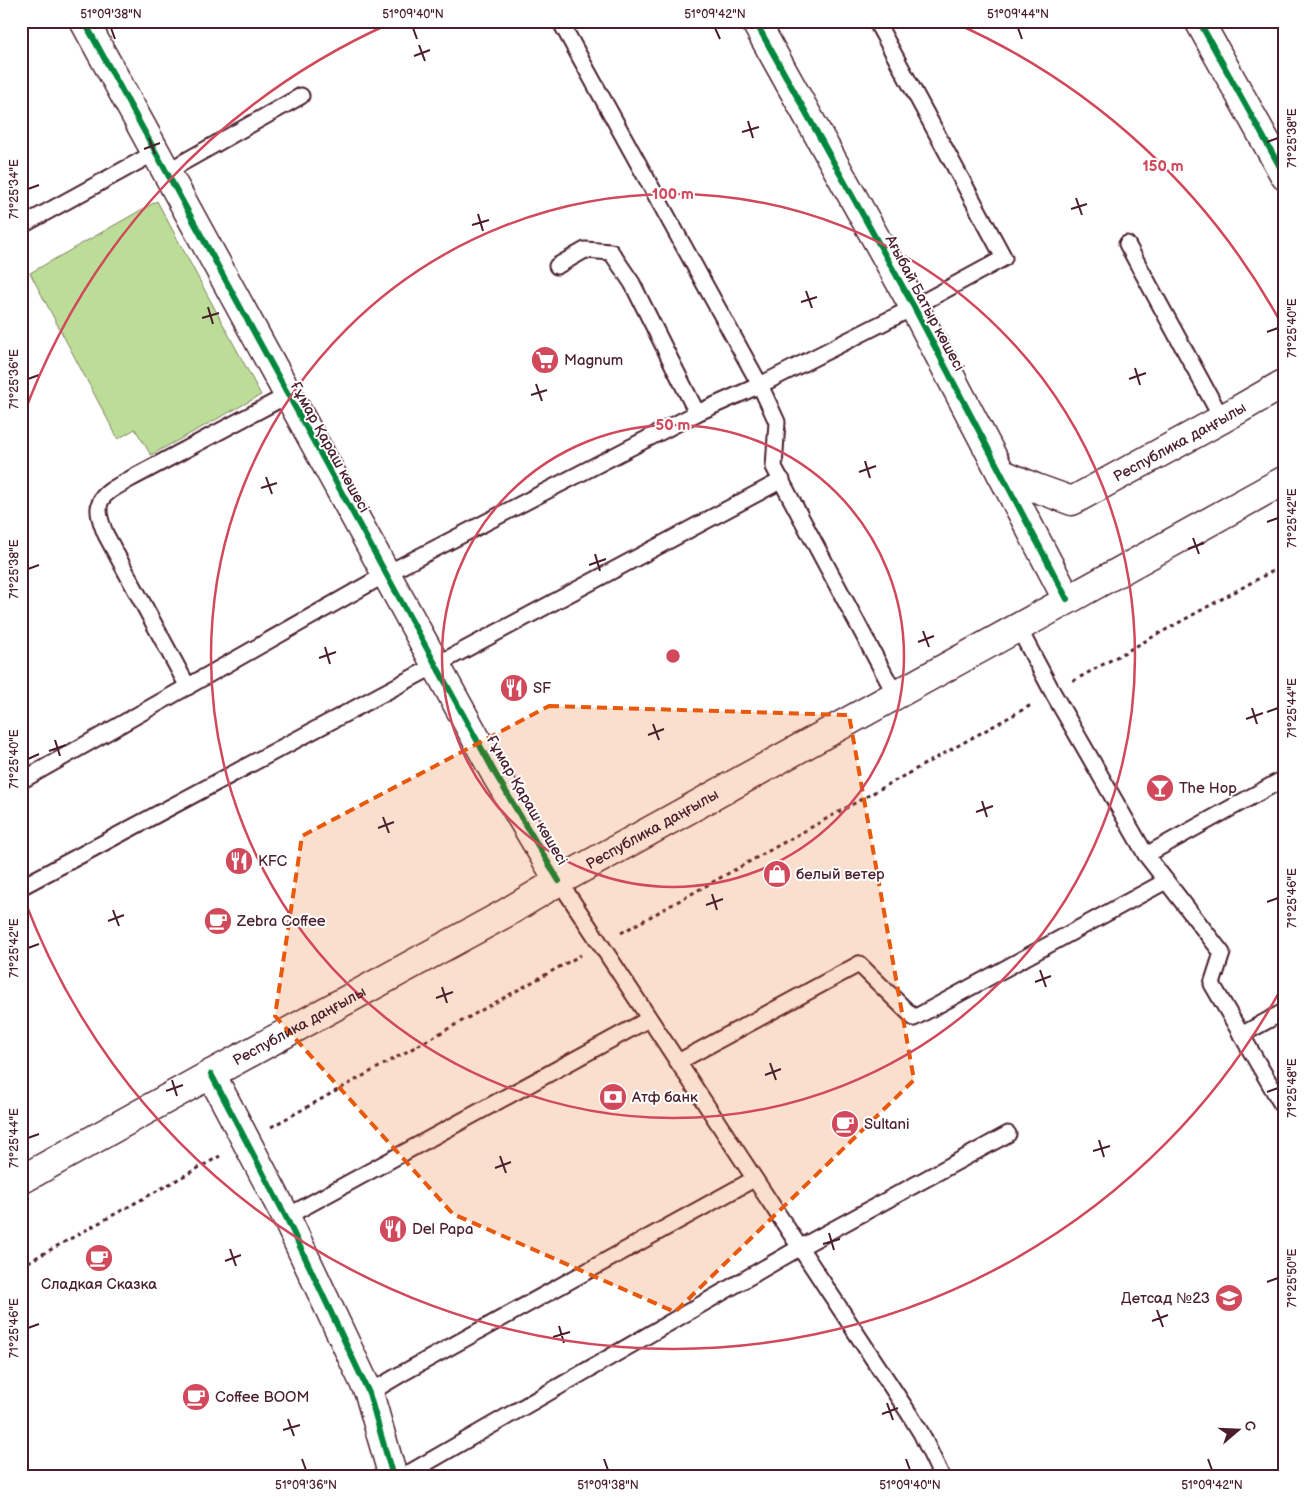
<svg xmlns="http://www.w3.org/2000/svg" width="1306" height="1498" font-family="'Balsamiq Sans',sans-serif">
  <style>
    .green { fill: #bbdd97; stroke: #827e61 }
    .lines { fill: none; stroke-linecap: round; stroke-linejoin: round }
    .service-casing { stroke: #4a1f2b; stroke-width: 19 }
    .minor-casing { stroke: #4a1f2b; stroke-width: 31 }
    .tertiary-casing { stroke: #4a1f2b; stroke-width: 31 }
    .primary-casing { stroke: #4a1f2b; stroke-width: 31 }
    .path { stroke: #4a1f2b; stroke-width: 3; stroke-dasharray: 4 4; stroke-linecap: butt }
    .service { stroke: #fff; stroke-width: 15 }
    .minor { stroke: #fff; stroke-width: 28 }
    .tertiary { stroke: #fff; stroke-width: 28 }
    .primary { stroke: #fff; stroke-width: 28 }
    .cycleway-casing { stroke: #fff; stroke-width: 9 }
    .cycleway { stroke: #00873e; stroke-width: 6 }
    .marked { fill: #e8590c; fill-opacity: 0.2; stroke: #e8590c; stroke-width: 4; stroke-dasharray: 10 6; stroke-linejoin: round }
    .ticks { fill: none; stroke: #4a1f2b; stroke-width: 2 }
    .ring { fill: none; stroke: #d1495b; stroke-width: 2.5 }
    .labels { text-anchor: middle; stroke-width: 4; stroke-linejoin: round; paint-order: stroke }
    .street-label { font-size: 15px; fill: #4a1f2b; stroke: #fff }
    .poi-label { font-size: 15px; fill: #4a1f2b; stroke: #fff; text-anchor: start }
    .centre { fill: #d1495b; stroke: #fff; stroke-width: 2.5 }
    .ring-label { font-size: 15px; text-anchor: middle; font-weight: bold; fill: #d1495b; stroke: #fff; stroke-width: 4; stroke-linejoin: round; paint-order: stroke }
    .neatline { fill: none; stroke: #4a1f2b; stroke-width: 2 }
    .ticks-label { font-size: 12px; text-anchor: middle; fill: #4a1f2b }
  </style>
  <rect width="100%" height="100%" fill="#fff"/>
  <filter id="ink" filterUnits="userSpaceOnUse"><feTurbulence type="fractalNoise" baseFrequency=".02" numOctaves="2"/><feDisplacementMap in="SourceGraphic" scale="10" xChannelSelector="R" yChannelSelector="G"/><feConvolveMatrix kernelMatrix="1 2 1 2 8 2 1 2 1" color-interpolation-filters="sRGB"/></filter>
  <g filter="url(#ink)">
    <polygon class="green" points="157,201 261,395 151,455 135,429 118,439 30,273"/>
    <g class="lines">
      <defs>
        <g id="service">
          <polyline points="560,21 760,385 777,422 774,467 895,694"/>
          <polyline points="166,172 301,96"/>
          <polyline points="21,226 156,152"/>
          <polyline points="1127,244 1222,419"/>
          <polyline points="557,266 585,250 611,252 632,283 697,413"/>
          <polyline points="1018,627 1053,693 1146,855 1222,953 1212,984 1285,1110"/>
          <path d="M 188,687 L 106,535 C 90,498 102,495 132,478 L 288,395"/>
          <polyline points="21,781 386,574 697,413 760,385 914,307 1004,258 876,21"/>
          <polyline points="1146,855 1285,778"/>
          <polyline points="559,881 910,1415 921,1433 942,1477"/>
          <polyline points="21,887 782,480"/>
          <polyline points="1241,1035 1285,1011"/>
          <polyline points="678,1062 859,964 914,1018 1166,881"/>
          <polyline points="286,1217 649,1019"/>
          <polyline points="369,1393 401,1374 754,1179"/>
          <polyline points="402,1477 799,1248 1008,1134"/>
        </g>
        <g id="minor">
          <polyline points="84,21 496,775 559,881"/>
          <polyline points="755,21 914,307 1067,599"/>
          <path id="s1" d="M 1001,473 L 1036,488 L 1072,501 L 1222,419 L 1285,383"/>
          <polyline points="211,1074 286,1217 369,1393 393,1477"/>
        </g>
        <polyline id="tertiary" points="1199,21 1285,176"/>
        <g id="primary">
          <path id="s2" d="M 21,1180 L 211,1074 L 506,913 L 559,881 C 801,746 1043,613 1285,480"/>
        </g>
      </defs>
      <use href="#service" class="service-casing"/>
      <use href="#minor" class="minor-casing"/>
      <use href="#tertiary" class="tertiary-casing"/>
      <use href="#primary" class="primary-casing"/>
      <g class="path">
        <polyline points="1073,681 1285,564"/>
        <polyline points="621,933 1033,704"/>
        <polyline points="271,1127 581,955"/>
        <polyline points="21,1266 220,1156"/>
      </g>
      <use href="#service" class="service"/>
      <use href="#minor" class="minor"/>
      <use href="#tertiary" class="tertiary"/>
      <use href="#primary" class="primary"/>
      <defs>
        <g id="cycleway">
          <polyline points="84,21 496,775 559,881"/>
          <polyline points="755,21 914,307 1067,599"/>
          <polyline points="1199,21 1285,176"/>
          <polyline points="211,1074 286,1217 369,1393 393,1477"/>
        </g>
      </defs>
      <use href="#cycleway" class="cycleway-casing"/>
      <use href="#cycleway" class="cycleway"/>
    </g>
  </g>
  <path class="marked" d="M 549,706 L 849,715 L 914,1080 L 675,1312 L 453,1214 L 275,1016 L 302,836 Z"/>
  <path class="ticks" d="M 111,28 L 115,39M 413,28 L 417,39M 715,28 L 720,39M 1018,28 L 1022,39M 419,45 L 425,61M 414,56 L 430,50M 748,121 L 753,138M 742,132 L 759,127M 149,138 L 155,154M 1267,142 L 1278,138M 144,149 L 160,143M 28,189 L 39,185M 1076,198 L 1082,215M 1071,209 L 1087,204M 478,214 L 483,231M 472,225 L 489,220M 806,291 L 812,308M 801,302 L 817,297M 208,307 L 213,324M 202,318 L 219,313M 1267,332 L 1278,328M 1135,368 L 1140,385M 28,379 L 39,375M 1129,379 L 1146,373M 536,384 L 542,401M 531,395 L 547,390M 865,461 L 870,478M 859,472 L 876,466M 266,477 L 272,494M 261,488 L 277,483M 1267,522 L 1278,518M 1193,538 L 1199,554M 1188,549 L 1204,543M 595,554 L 600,571M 589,565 L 606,559M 28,569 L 39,565M 923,631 L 929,647M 918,642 L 934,636M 325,647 L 330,664M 319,658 L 336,652M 1252,708 L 1257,724M 1267,712 L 1278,708M 1246,719 L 1263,713M 653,724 L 659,740M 648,735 L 664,729M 55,740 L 60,756M 49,751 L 66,745M 28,759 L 39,754M 982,801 L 987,817M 976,812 L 993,806M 383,817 L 389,833M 378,828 L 394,822M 712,894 L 717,910M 1267,902 L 1278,898M 706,905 L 723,899M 113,910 L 119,926M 108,921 L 124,915M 28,948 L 39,944M 1040,970 L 1046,987M 1035,982 L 1051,976M 442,987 L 447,1003M 436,998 L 453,992M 770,1063 L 776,1080M 765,1075 L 781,1069M 172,1080 L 177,1096M 166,1091 L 183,1085M 1267,1092 L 1278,1088M 28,1138 L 39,1134M 1099,1140 L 1104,1157M 1093,1151 L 1110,1146M 500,1156 L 506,1173M 495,1168 L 511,1162M 829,1233 L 834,1250M 823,1244 L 840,1239M 230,1249 L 236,1266M 225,1261 L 241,1255M 1267,1282 L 1278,1278M 1157,1310 L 1163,1327M 1152,1321 L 1168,1315M 559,1326 L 564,1343M 28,1328 L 39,1324M 553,1337 L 570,1332M 887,1403 L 893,1420M 882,1414 L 898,1408M 288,1419 L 294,1436M 283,1430 L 300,1425M 302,1459 L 306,1470M 604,1459 L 608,1470M 906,1459 L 910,1470M 1208,1459 L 1212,1470"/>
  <g class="ring">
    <circle cx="673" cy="656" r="231"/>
    <circle cx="673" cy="656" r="462"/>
    <path d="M1282 987A693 693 0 0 1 22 893M22 419A693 693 0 0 1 391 23M955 23A693 693 0 0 1 1282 325"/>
  </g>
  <defs>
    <symbol id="supermarket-disc" viewBox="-11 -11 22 22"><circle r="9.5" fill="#d1495b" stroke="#fff"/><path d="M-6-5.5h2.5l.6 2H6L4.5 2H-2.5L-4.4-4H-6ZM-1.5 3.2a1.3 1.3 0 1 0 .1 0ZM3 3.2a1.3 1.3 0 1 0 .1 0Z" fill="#fff"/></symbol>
    <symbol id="restaurant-disc" viewBox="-11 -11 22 22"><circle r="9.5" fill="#d1495b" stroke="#fff"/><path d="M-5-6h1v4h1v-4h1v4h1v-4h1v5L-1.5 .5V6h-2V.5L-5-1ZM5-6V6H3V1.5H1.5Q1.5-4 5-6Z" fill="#fff"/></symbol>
    <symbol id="bar-disc" viewBox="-11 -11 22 22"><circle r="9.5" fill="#d1495b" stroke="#fff"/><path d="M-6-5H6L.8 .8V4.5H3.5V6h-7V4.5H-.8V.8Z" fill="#fff"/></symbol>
    <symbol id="shop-disc" viewBox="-11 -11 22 22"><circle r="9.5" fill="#d1495b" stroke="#fff"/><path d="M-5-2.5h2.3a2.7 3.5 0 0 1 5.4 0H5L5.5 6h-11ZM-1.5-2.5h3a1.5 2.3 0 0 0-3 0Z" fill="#fff"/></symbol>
    <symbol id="cafe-disc" viewBox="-11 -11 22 22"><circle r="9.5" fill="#d1495b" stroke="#fff"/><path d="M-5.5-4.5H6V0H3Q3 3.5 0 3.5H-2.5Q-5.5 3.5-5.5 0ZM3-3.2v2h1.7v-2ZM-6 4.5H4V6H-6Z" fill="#fff"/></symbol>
    <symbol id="bank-disc" viewBox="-11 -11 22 22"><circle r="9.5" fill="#d1495b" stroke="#fff"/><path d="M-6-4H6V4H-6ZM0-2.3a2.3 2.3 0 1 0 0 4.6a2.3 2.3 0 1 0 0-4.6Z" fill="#fff"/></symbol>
    <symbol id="school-disc" viewBox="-11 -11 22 22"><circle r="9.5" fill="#d1495b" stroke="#fff"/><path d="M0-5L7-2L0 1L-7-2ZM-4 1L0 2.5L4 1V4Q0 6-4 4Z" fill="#fff"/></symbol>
  </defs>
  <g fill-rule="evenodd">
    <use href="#supermarket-disc" x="529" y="344" width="32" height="32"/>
    <use href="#restaurant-disc" x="498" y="672" width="32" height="32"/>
    <use href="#bar-disc" x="1144" y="772" width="32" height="32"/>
    <use href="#restaurant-disc" x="223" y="845" width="32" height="32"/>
    <use href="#shop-disc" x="761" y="858" width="32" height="32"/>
    <use href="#cafe-disc" x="202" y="905" width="32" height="32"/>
    <use href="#bank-disc" x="597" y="1081" width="32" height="32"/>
    <use href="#cafe-disc" x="829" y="1108" width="32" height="32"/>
    <use href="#restaurant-disc" x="377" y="1213" width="32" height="32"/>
    <use href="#cafe-disc" x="83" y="1242" width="32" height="32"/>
    <use href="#school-disc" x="1213" y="1282" width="32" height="32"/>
    <use href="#cafe-disc" x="180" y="1381" width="32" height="32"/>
  </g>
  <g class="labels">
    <g class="street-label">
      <text transform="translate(925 303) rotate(62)" y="5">Ағыбай Батыр көшесі</text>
      <text dy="5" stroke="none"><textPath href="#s1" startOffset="199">Республика даңғылы</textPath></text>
      <text transform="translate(330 447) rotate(61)" y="5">Ғұмар Қараш көшесі</text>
      <text transform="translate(527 800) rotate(60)" y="5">Ғұмар Қараш көшесі</text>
      <text dy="5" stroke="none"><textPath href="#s2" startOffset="722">Республика даңғылы</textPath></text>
      <text dy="5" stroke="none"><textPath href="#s2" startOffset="318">Республика даңғылы</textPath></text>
    </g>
    <g class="poi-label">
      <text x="564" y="365">Magnum</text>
      <text x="533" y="693">SF</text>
      <text x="1179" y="793">The Hop</text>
      <text x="258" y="866">KFC</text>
      <text x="796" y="879">белый ветер</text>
      <text x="237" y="926">Zebra Coffee</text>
      <text x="632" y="1102">Атф банк</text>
      <text x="864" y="1129">Sultani</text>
      <text x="412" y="1234">Del Papa</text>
      <text x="99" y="1289" text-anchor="middle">Сладкая Сказка</text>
      <text x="1210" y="1303" text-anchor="end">Детсад №23</text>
      <text x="215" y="1402">Coffee BOOM</text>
    </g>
  </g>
  <circle cx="673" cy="656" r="8" class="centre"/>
  <g class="ring-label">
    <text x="1163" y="171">150 m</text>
    <text x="673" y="199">100 m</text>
    <text x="673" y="430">50 m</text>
  </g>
  <rect width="1306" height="1498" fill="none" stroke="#fff" stroke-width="55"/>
  <g transform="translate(1238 1430) rotate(71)" stroke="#ffffff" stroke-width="4" paint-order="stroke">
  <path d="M0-4L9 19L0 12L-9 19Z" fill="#4a1f2b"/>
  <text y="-8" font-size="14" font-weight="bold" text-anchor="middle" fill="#4a1f2b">С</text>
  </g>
  <rect x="28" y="28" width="1250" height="1442" class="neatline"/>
  <g class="ticks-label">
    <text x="111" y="18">51°09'38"N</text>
    <text x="413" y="18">51°09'40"N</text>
    <text x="715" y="18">51°09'42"N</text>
    <text x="1018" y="18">51°09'44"N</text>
    <text transform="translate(1292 138) rotate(-90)" y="4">71°25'38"E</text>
    <text transform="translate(14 189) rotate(-90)" y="4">71°25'34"E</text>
    <text transform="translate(1292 328) rotate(-90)" y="4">71°25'40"E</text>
    <text transform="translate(14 379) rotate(-90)" y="4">71°25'36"E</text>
    <text transform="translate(1292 518) rotate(-90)" y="4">71°25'42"E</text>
    <text transform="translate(14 569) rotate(-90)" y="4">71°25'38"E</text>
    <text transform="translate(1292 708) rotate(-90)" y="4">71°25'44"E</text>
    <text transform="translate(14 759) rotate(-90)" y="4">71°25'40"E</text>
    <text transform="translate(1292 898) rotate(-90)" y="4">71°25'46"E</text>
    <text transform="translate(14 948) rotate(-90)" y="4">71°25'42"E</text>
    <text transform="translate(1292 1088) rotate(-90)" y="4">71°25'48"E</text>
    <text transform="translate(14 1138) rotate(-90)" y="4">71°25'44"E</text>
    <text transform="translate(1292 1278) rotate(-90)" y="4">71°25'50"E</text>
    <text transform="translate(14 1328) rotate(-90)" y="4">71°25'46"E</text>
    <text x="306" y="1489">51°09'36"N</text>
    <text x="608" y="1489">51°09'38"N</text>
    <text x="910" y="1489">51°09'40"N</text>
    <text x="1212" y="1489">51°09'42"N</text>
  </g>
</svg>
